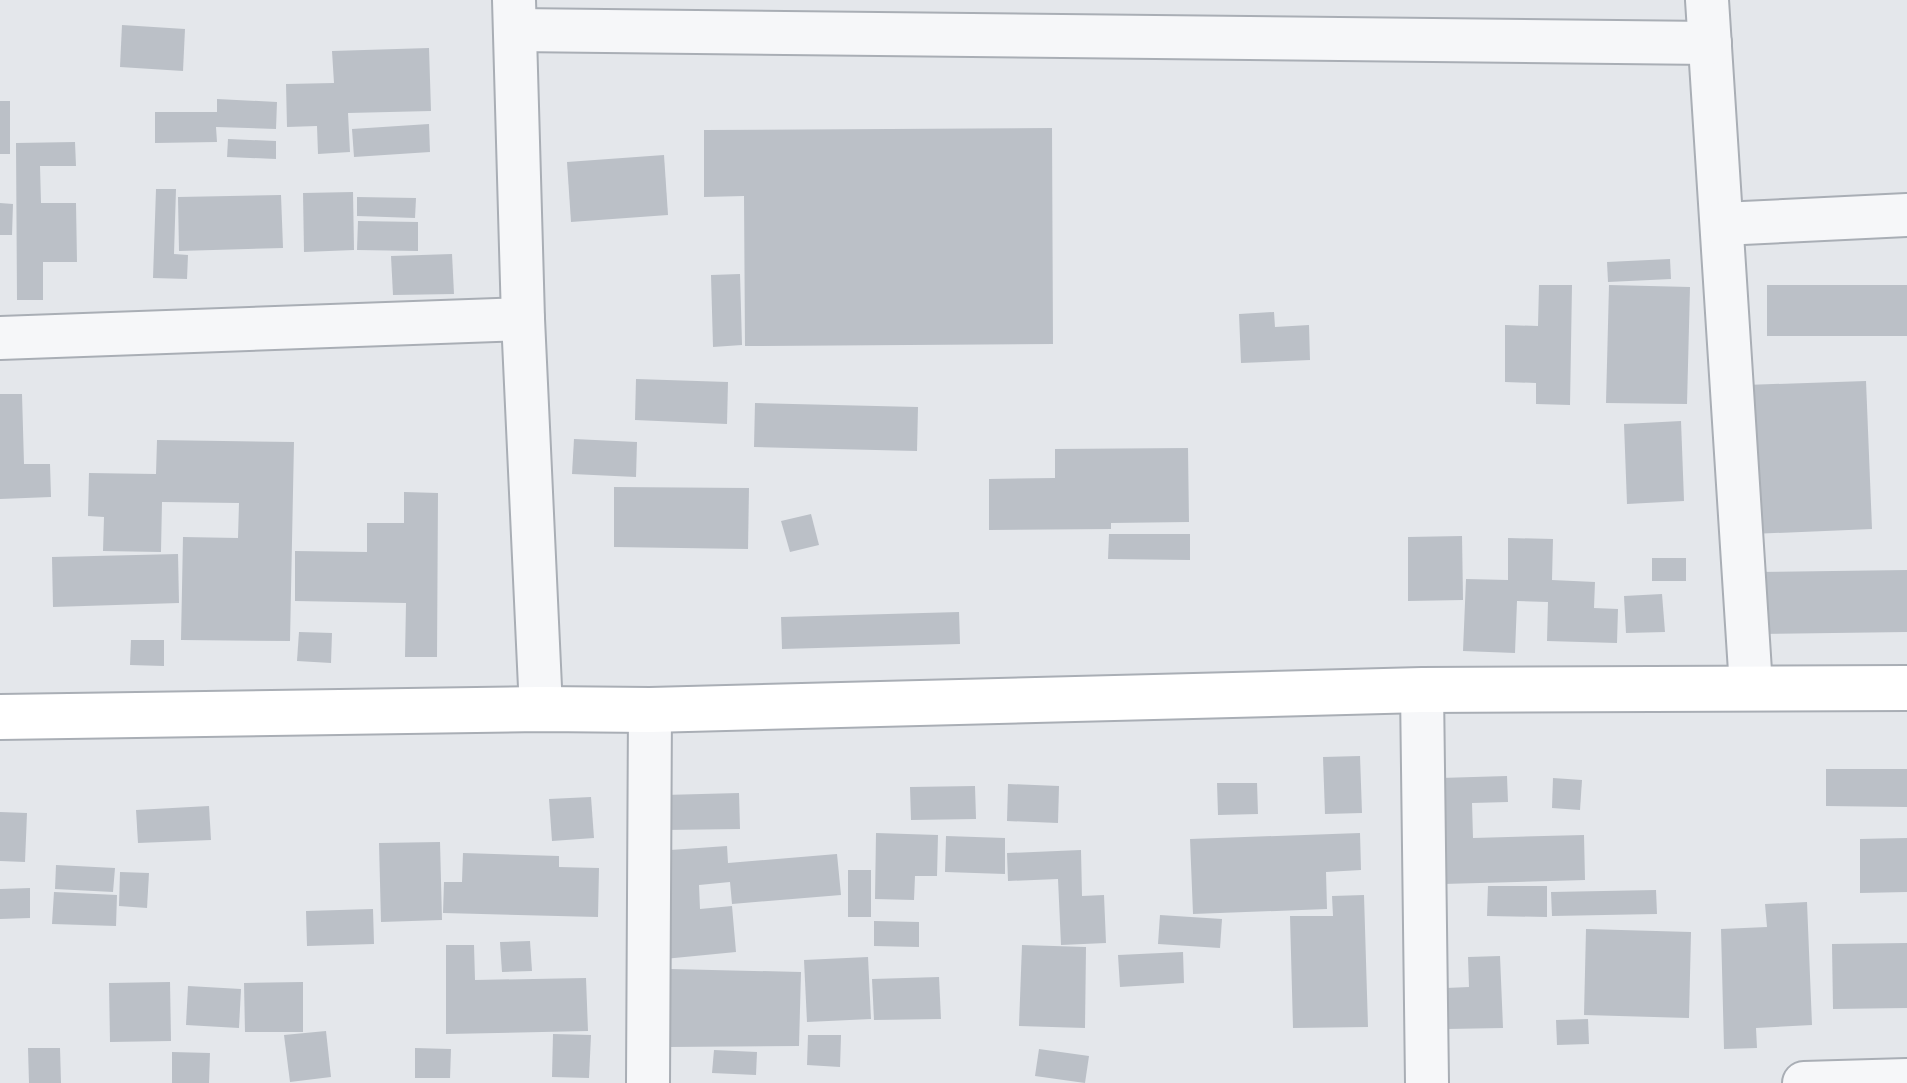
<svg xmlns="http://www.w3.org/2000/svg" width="1907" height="1083" font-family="Overpass,sans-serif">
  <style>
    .building { fill: #bbc0c7 }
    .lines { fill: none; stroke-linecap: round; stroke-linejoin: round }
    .street-casing { stroke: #a9aeb5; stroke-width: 46 }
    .secondary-casing { stroke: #a9aeb5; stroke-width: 48 }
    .street { stroke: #f6f7f9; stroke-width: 42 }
    .secondary { stroke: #fff; stroke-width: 44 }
  </style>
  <rect width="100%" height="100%" fill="#e4e7eb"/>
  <g class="building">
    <polygon points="122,25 185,29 183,71 120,67"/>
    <polygon points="429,48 431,111 348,113 350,152 318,154 317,126 287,127 286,84 334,83 332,51"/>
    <polygon points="217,99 277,102 276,129 216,127 217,142 155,143 155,112 217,112"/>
    <rect x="0" y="101" width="10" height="53"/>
    <polygon points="429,124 430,152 354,157 352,129"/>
    <polygon points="1052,128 1053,344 745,346 744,196 704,197 704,130"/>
    <polygon points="228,139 276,141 276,159 227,157"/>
    <polygon points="75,142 76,166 40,166 41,203 76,203 77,262 43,262 43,300 17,300 16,143"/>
    <polygon points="664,155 668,215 571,222 567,162"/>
    <polygon points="156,189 176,189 174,254 188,255 187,279 153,278"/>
    <polygon points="353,192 354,250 304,252 303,193"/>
    <polygon points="281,195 283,248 179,251 178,197"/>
    <polygon points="357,197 416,198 415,218 357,216"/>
    <polygon points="0,203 13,204 12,235 0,235"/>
    <polygon points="358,221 418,222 418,251 357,250"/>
    <polygon points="452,254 454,294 393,295 391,256"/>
    <polygon points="1670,259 1671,279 1608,282 1607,262"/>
    <polygon points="740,274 742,345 713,347 711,275"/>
    <polygon points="1539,285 1572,285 1570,405 1536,404 1536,383 1505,382 1505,325 1538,326"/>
    <polygon points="1609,285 1690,287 1687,404 1606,403"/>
    <rect x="1767" y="285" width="140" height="51"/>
    <polygon points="1274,312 1275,327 1309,325 1310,360 1241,363 1239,314"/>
    <polygon points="636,379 728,382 727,424 635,420"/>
    <polygon points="1866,381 1872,529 1751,534 1745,385"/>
    <polygon points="0,394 22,394 24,464 50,464 51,497 0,499"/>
    <polygon points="755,403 918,407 917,451 754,447"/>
    <polygon points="1681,421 1684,501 1627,504 1624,424"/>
    <polygon points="574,439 637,442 636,477 572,474"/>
    <polygon points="157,440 294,442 290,641 181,640 183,537 238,538 239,503 162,502 161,552 103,551 104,517 88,516 89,473 156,474"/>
    <polygon points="1188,448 1189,522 1111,523 1111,529 989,530 989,479 1055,478 1055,449"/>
    <polygon points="614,487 749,488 748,549 614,547"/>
    <polygon points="404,492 438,493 437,657 405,657 406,603 295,601 295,551 367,552 367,523 404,523"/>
    <polygon points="811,514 819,545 790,552 781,521"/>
    <polygon points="1109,534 1190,534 1190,560 1108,559"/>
    <polygon points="1462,536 1463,600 1408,601 1408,537"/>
    <polygon points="1508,538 1553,539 1552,580 1595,582 1594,608 1618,609 1617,643 1547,641 1548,602 1517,601 1515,653 1463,651 1466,579 1508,580"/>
    <polygon points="178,554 179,603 53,607 52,557"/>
    <rect x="1652" y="558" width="34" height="23"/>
    <polygon points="1907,570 1907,632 1753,634 1752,572"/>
    <polygon points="1662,594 1665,632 1626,633 1624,596"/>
    <polygon points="959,612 960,644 782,649 781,617"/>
    <polygon points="299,632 332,633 331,663 297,661"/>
    <polygon points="131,640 164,640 164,666 130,665"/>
    <polygon points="1360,756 1362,813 1325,814 1323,757"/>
    <polygon points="1826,769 1907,769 1907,807 1826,806"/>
    <polygon points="1507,776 1508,802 1472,803 1473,838 1584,835 1585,880 1443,884 1440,778"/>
    <polygon points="1553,778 1582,780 1580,810 1552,808"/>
    <polygon points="1217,783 1257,783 1258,814 1218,815"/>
    <polygon points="1008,784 1059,786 1058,823 1007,821"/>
    <polygon points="975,786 976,819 911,820 910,787"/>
    <polygon points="739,793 740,829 665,830 664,795"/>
    <polygon points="591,797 594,838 552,841 549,799"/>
    <polygon points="209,806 211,840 138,843 136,810"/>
    <polygon points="0,812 27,813 25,862 0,861"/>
    <polygon points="876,833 938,835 937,876 915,876 914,900 875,899"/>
    <polygon points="1360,833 1361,870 1326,872 1327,909 1193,914 1190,839"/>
    <polygon points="946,836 1005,838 1005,874 945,872"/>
    <polygon points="1907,838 1907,892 1860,893 1860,839"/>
    <polygon points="440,842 442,920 381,922 379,843"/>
    <polygon points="727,846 728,863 837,854 841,895 732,904 730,882 699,885 700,909 732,906 736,952 664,959 656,851"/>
    <polygon points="1081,850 1082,896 1104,895 1106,943 1061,945 1058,879 1008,881 1007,853"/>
    <polygon points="463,853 559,856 559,867 599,868 598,917 443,913 444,882 462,882"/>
    <polygon points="56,865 115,868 113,892 55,889"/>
    <rect x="848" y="870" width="23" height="47"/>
    <polygon points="120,872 149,873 147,908 119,906"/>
    <polygon points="1488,886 1547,886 1547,917 1487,916"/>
    <polygon points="30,888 30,918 0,919 0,889"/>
    <polygon points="1656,890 1657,914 1552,916 1551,892"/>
    <polygon points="54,892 117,895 116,926 52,924"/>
    <polygon points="1364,895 1368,1027 1293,1028 1290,916 1333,916 1332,896"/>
    <polygon points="1807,902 1812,1025 1756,1028 1757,1048 1724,1049 1721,929 1767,927 1765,904"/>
    <polygon points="373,909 374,944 307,946 306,911"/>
    <polygon points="1160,915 1222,919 1220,948 1158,944"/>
    <polygon points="874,921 919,922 919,947 874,946"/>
    <polygon points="1586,929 1691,932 1689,1018 1584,1015"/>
    <polygon points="530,941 532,971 502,972 500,942"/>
    <polygon points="1907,943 1907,1008 1833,1009 1832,944"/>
    <polygon points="446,945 474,945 475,980 586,978 588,1031 446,1034"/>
    <polygon points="1022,945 1086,947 1085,1028 1019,1026"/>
    <polygon points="1183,952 1184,983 1120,987 1118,955"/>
    <polygon points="1500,956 1503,1028 1447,1029 1446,988 1469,987 1468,957"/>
    <polygon points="868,957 871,1019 807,1022 804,960"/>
    <polygon points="670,969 801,972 799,1046 669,1047"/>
    <polygon points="939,977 941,1019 874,1020 872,979"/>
    <polygon points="170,982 171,1041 110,1042 109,983"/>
    <polygon points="303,982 303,1032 245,1032 244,983"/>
    <polygon points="188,986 241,989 239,1028 186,1025"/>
    <polygon points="1588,1019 1589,1044 1557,1045 1556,1020"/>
    <polygon points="326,1031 331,1077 290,1082 284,1035"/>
    <polygon points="553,1034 591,1035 589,1078 552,1077"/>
    <polygon points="808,1035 841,1035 840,1067 807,1065"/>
    <polygon points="28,1048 60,1048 61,1083 29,1083"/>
    <polygon points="415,1048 451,1049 450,1078 415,1078"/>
    <polygon points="1039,1049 1089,1056 1085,1083 1035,1076"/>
    <polygon points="714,1050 757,1052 756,1075 712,1073"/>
    <polygon points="172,1052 210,1053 209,1083 172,1083"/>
  </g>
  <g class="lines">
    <defs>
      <g id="street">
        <polyline points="514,0 523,319 541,709"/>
        <polyline points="1707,0 1751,687"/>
        <polyline points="515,30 1710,43"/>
        <polyline points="1722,224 1907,215"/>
        <polyline points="0,338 523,319"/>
        <polyline points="1422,690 1427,1083"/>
        <polyline points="648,1083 650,710"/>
        <polyline points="1804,1083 1907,1080"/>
      </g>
      <polyline id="secondary" points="0,717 541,709 650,710 1422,690 1907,688"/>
    </defs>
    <use href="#street" class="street-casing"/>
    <use href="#secondary" class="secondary-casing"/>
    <use href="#street" class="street"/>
    <use href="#secondary" class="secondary"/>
  </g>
</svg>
